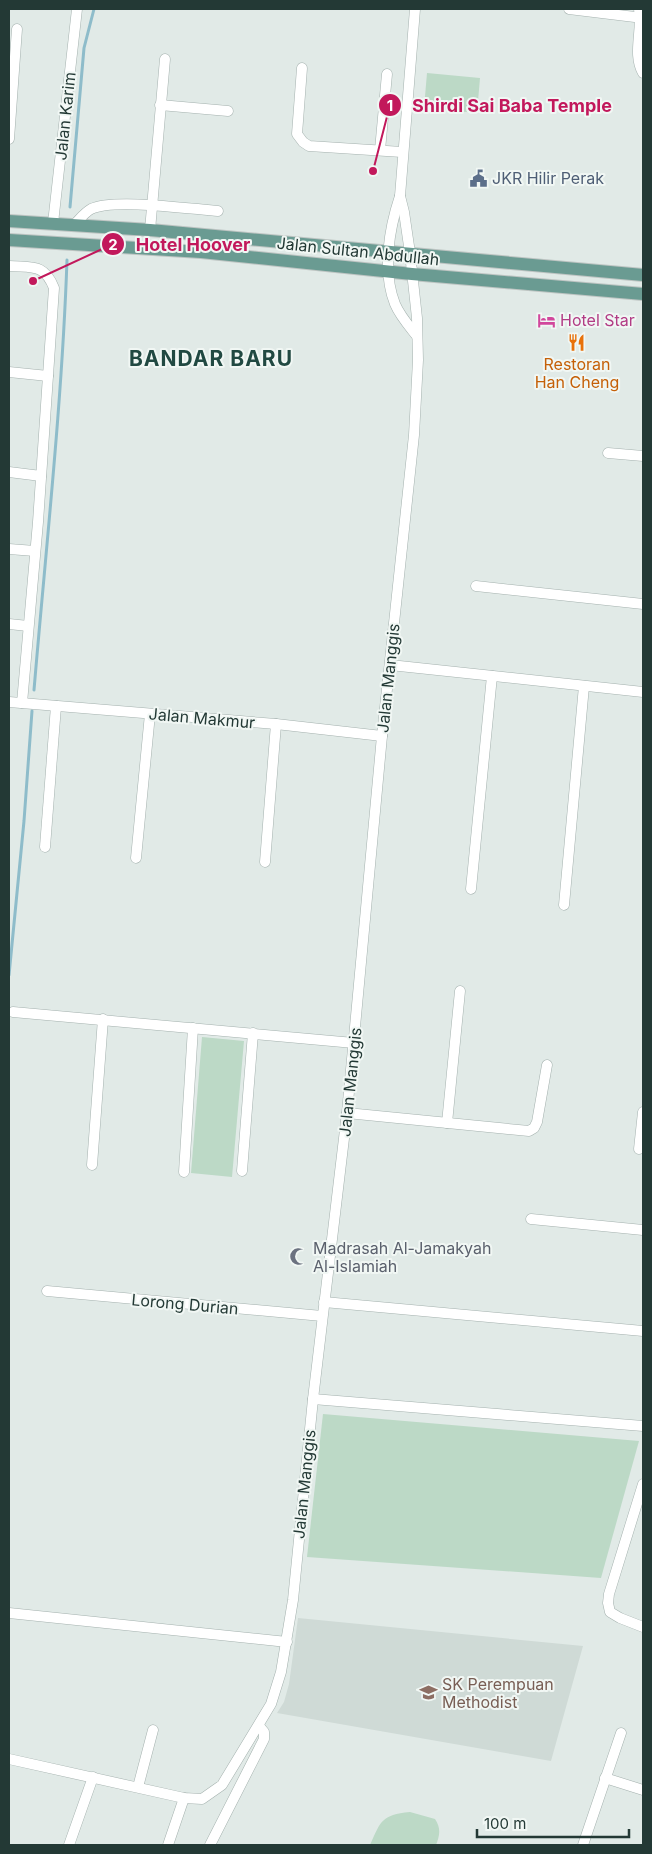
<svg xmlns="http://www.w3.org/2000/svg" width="652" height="1854" font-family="Inter,sans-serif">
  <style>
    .built { fill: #cfdad6 }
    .green { fill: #bcd9c6 }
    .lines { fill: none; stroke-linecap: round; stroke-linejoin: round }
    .stream { stroke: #8ebcca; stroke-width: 3 }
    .minor-casing { stroke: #a4b1ae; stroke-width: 11 }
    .major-casing { stroke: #bdc4c2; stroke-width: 14 }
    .minor { stroke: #fff; stroke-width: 10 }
    .major { stroke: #6a9b92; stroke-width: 12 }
    .labels { text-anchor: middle; stroke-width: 4; stroke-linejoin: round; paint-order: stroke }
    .street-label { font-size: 16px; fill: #233935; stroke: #f1f7f4 }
    .service-label { font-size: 16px; fill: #4e5e75; stroke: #f1f7f4; text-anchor: start }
    .hotel-label { font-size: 16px; fill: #b23c85; stroke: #f1f7f4; text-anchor: start }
    .food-label { font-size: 16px; fill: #c56008; stroke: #f1f7f4 }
    .worship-label { font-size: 16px; fill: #5b616d; stroke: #f1f7f4; text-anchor: start }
    .education-label { font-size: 16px; fill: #785e54; stroke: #f1f7f4; text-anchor: start }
    .district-label { font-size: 21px; font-weight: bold; letter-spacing: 1px; fill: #214942; stroke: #f1f7f4 }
    .leader { fill: none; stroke: #c2185b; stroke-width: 2 }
    .callout-dot { fill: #c2185b; stroke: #f1f7f4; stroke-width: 2 }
    .mark-label { font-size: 15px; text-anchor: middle; font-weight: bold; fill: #fff }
    .callout-label { font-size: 18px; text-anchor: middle; font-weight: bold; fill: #c2185b; stroke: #f1f7f4; stroke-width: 4; stroke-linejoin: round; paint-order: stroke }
  </style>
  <rect width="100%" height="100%" fill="#e1eae7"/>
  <polygon class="built" points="298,1618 583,1646 551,1761 277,1713 284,1702 289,1684"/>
  <g class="green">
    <polygon points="427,73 480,78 477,113 424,108"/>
    <polygon points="202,1037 244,1041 232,1177 191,1173"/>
    <polygon points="323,1414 639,1441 601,1578 307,1557"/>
    <path d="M 410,1812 L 435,1819 C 441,1828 440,1835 436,1845 L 370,1845 C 381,1821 381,1815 410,1812 Z"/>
  </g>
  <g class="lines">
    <g class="stream">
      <polyline points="70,207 84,48 94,9"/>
      <path d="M 34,690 C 46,547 62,404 67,260"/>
      <polyline points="9,975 24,821 32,711"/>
    </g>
    <defs>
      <g id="minor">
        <path d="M 415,9 L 400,196 C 389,229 382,271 395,304 C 400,316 409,326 417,336"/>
        <polyline points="569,9 643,18"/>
        <path d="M 639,9 C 643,30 632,54 643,73"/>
        <polyline points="302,68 297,134 303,142 309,146 402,152"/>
        <polyline points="160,105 228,111"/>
        <polyline points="9,139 17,29"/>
        <polyline points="380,150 387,74"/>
        <polyline points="53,223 77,9"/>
        <path d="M 74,225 C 80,219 84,213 91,209 C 113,198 191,209 218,211"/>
        <polyline points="150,230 165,59"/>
        <path d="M 9,266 C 32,268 44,263 54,288 L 38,522 L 22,703"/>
        <polyline points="9,372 48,376"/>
        <polyline points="608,453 643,456"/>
        <polyline points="9,472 41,476"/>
        <polyline points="9,549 35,551"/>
        <polyline points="476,586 643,604"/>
        <polyline points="9,624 28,626"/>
        <polyline points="390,665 643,692"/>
        <polyline points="9,702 276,724 382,736"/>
        <polyline points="45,847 56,706"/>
        <polyline points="136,858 150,714"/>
        <polyline points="265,862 276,724"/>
        <polyline points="471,889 492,676"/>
        <polyline points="564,905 584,686"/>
        <polyline points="13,1012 354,1043"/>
        <polyline points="347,1113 529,1131 534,1128 537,1122 547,1065"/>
        <polyline points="447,1123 460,991"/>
        <polyline points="639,1149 643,1112"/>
        <polyline points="92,1165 103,1019"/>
        <polyline points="242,1171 253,1033"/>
        <polyline points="184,1172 193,1028"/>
        <polyline points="531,1219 643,1230"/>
        <polyline points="47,1291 322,1316"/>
        <polyline points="324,1302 643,1331"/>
        <polyline points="313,1399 643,1426"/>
        <polyline points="643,1484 609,1594 608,1603 610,1612 620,1618 643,1627"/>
        <polyline points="9,1613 287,1642"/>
        <polyline points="9,1759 184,1798 202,1799 222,1785 271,1704 281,1672 293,1600 313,1399 347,1113 382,736 414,435 418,360 417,318 410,253 404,212 400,196"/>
        <polyline points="605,1778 643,1790"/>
        <polyline points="138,1787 153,1730"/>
        <polyline points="69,1845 93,1777"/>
        <polyline points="168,1845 184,1798"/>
        <polyline points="210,1845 264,1739 264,1732 259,1726"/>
        <polyline points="583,1845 621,1733"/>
      </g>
      <g id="major">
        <polyline points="9,221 150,230 643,275"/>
        <polyline points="9,240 201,252 412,274 643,294"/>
      </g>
    </defs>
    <use href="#minor" class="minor-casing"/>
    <use href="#major" class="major-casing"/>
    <use href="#minor" class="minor"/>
    <use href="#major" class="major"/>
  </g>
  <defs>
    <symbol id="civic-bare" viewBox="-9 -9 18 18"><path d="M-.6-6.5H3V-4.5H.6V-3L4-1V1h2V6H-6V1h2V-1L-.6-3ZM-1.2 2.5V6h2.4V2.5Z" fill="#5c6f8a" stroke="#f1f7f4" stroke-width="2.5" paint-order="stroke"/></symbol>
    <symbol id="hotel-bare" viewBox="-9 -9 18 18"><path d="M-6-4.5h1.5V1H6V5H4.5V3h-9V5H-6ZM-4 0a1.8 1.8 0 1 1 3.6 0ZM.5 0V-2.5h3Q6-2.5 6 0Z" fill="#d1479c" stroke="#f1f7f4" stroke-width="2.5" paint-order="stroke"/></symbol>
    <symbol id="restaurant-bare" viewBox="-9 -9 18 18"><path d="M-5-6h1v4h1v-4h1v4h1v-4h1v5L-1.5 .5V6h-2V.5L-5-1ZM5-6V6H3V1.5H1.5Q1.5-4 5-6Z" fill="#e8710a" stroke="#f1f7f4" stroke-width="2.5" paint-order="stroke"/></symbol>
    <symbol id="mosque-bare" viewBox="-9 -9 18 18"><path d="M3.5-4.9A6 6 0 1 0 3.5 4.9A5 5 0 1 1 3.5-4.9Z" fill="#6b7280" stroke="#f1f7f4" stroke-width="2.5" paint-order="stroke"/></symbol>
    <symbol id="school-bare" viewBox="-9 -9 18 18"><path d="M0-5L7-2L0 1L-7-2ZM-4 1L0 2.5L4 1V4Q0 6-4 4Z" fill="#8d6e63" stroke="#f1f7f4" stroke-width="2.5" paint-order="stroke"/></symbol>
  </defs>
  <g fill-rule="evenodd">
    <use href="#civic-bare" x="466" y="166" width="25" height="25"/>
    <use href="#hotel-bare" x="534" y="308" width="25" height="25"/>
    <use href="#restaurant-bare" x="564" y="330" width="25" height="25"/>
    <use href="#mosque-bare" x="286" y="1244" width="25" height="25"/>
    <use href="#school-bare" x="416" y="1680" width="25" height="25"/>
  </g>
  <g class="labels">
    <g class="street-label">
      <text transform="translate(65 116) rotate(-84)" y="6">Jalan Karim</text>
      <text transform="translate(358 251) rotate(6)" y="6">Jalan Sultan Abdullah</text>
      <text transform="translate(388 678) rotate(-84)" y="6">Jalan Manggis</text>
      <text transform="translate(202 718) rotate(5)" y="6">Jalan Makmur</text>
      <text transform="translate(350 1082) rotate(-84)" y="6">Jalan Manggis</text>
      <text transform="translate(185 1304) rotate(5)" y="6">Lorong Durian</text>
      <text transform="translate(304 1484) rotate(-84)" y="6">Jalan Manggis</text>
    </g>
    <g class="service-label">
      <text x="492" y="184">JKR Hilir Perak</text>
    </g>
    <g class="hotel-label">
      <text x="560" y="326">Hotel Star</text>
    </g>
    <g class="food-label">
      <text x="577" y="370">Restoran<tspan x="577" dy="18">Han Cheng</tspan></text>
    </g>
    <g class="worship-label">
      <text x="313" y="1254">Madrasah Al-Jamakyah<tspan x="313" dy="18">Al-Islamiah</tspan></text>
    </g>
    <g class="education-label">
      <text x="442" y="1690">SK Perempuan<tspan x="442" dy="18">Methodist</tspan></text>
    </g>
    <g class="district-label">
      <text x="211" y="366">BANDAR BARU</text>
    </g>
  </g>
  <path class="leader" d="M373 171L390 105M33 281L113 244"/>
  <g class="callout-dot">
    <circle cx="373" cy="171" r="5"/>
    <circle cx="33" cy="281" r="5"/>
    <circle cx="390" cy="105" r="12"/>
    <circle cx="113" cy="244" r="12"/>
  </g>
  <g class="mark-label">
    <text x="390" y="111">1</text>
    <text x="113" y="250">2</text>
  </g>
  <g class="callout-label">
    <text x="512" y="112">Shirdi Sai Baba Temple</text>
    <text x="193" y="251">Hotel Hoover</text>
  </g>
  <rect width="652" height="1854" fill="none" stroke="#233935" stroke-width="20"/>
  <path d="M477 1829v8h152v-8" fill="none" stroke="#233935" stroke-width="2.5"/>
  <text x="484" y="1829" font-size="15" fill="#233935" stroke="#f1f7f4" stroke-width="4" paint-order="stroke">100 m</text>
</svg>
